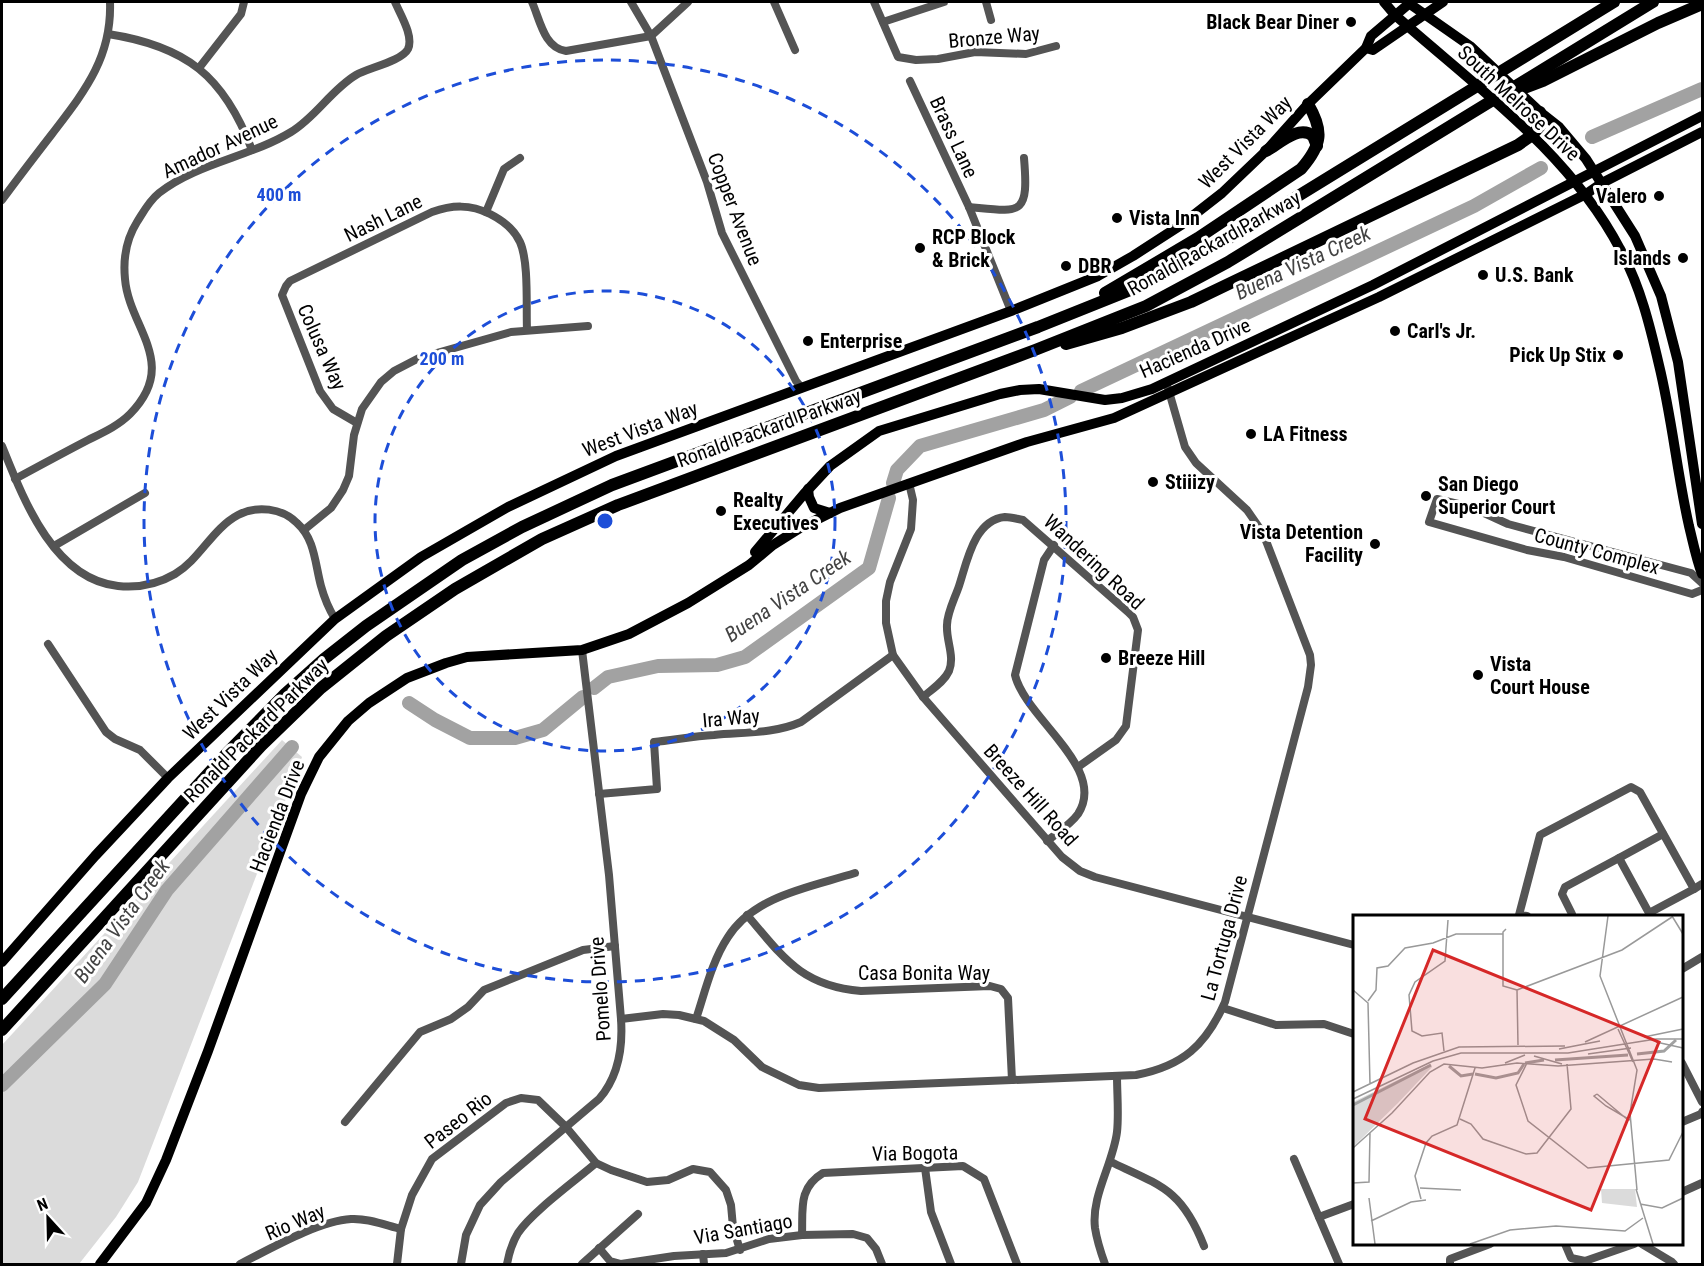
<svg xmlns="http://www.w3.org/2000/svg" width="1704" height="1266" font-family="'Roboto Condensed',sans-serif">
  <style>
    .green { fill: #dbdbdb }
    .lines { fill: none; stroke-linecap: round; stroke-linejoin: round }
    .river { stroke: #a2a2a2; stroke-width: 14 }
    .minor { stroke: #545454; stroke-width: 8 }
    .major { stroke: #000; stroke-width: 10 }
    .highway { stroke: #000; stroke-width: 12 }
    .ring { fill: none; stroke: #1d4ed8; stroke-width: 3; stroke-dasharray: 10 8 }
    .poi-dot { fill: #000; stroke: #fff; stroke-width: 2 }
    .labels { text-anchor: middle; stroke-width: 6; stroke-linejoin: round; paint-order: stroke }
    .poi-label { font-size: 20px; font-weight: bold; fill: #000; stroke: #fff; text-anchor: start }
    .street-label { font-size: 20px; fill: #000; stroke: #fff }
    .water-label { font-size: 21px; font-style: italic; fill: #434343; stroke: #fff }
    .inset-river { fill: none; stroke: #a2a2a2; stroke-width: 3 }
    .inset-road { fill: none; stroke: #999; stroke-width: 1.5 }
    .view { fill: #d62828; fill-opacity: 0.15; stroke: #d62828; stroke-width: 3 }
    .inset-edge { fill: none; stroke: #000; stroke-width: 3 }
    .centre { fill: #1d4ed8; stroke: #fff; stroke-width: 3 }
    .ring-label { font-size: 18px; text-anchor: middle; font-weight: bold; fill: #1d4ed8; stroke: #fff; stroke-width: 6; stroke-linejoin: round; paint-order: stroke }
  </style>
  <rect width="100%" height="100%" fill="#fff"/>
  <polygon class="green" points="282,740 302,757 138,1182 116,1217 79,1264 2,1264 2,1045"/>
  <g class="lines">
    <g class="river">
      <polyline points="1592,137 1702,89"/>
      <polyline points="1081,391 1474,206 1541,168"/>
      <polyline points="893,483 897,470 920,446 1044,410 1070,397"/>
      <polyline points="594,688 608,677 658,666 717,665 745,657 869,568 889,498"/>
      <polyline points="409,703 435,720 470,738 515,738 543,730 583,697"/>
      <polyline points="2,1085 105,984 167,890 292,747"/>
    </g>
    <g class="minor">
      <path d="M 532,2 C 540,20 544,48 566,51 L 651,36 L 688,2"/>
      <polyline points="631,2 651,36 707,182 722,233 796,381 802,388"/>
      <polyline points="774,2 795,50"/>
      <polyline points="874,2 898,57 916,60 938,59 975,52 1026,54 1056,46"/>
      <polyline points="986,2 991,20"/>
      <polyline points="883,22 944,2"/>
      <path d="M 108,34 C 186,46 224,76 252,150"/>
      <polyline points="199,68 241,14 244,2"/>
      <polyline points="910,81 969,207 1011,311"/>
      <path d="M 2,200 C 18,178 35,156 52,134 C 84,92 112,58 110,2"/>
      <path d="M 969,207 C 1021,212 1029,217 1024,158"/>
      <polyline points="486,212 504,169 520,158"/>
      <path d="M 357,423 L 333,409 L 320,391 L 282,295 L 286,286 L 290,281 L 432,212 C 452,205 470,204 490,214 C 502,220 514,229 520,242 C 529,262 526,307 527,330"/>
      <path d="M 2,446 C 23,498 53,579 118,586 C 138,588 158,584 175,574 C 200,559 212,529 238,515 C 257,505 282,508 297,523 C 315,539 315,564 321,586 C 324,597 329,609 335,619"/>
      <path d="M 15,479 C 39,466 63,453 88,440 C 102,433 118,426 130,414 C 180,363 129,328 125,279 C 123,259 127,238 137,222 C 144,211 149,201 159,193 C 197,163 250,157 291,132 C 316,117 331,90 356,75 C 368,68 402,61 408,49 C 414,36 400,14 395,2"/>
      <polyline points="909,483 913,500 911,529 890,582 886,601 886,623 893,655 923,697 1062,857 1080,871 1095,877 1354,945"/>
      <polyline points="304,530 331,508 343,490 349,476 354,435 362,409 381,382 394,371 419,358 511,332 588,326"/>
      <polyline points="54,546 145,493"/>
      <polyline points="1702,583 1691,573 1508,524 1471,507 1437,499 1429,522 1527,550 1564,557 1692,594 1702,590"/>
      <polyline points="48,644 106,732 115,739 140,750 168,778"/>
      <path d="M 923,697 C 932,689 944,682 949,671 C 955,656 946,641 947,625 C 947,613 955,598 959,586 C 967,562 974,520 1005,517 C 1011,517 1017,519 1023,520 L 1128,612 L 1133,617 L 1138,630 L 1126,726 L 1116,740 L 1078,767"/>
      <path d="M 599,794 L 657,789 L 654,742 C 674,740 694,736 714,735 C 744,732 773,734 801,722 L 893,655"/>
      <path d="M 1047,841 C 1057,833 1071,824 1078,814 C 1108,768 1025,718 1015,675 L 1044,560 L 1054,545"/>
      <polyline points="1619,858 1663,834"/>
      <polyline points="1694,889 1702,884"/>
      <path d="M 747,915 C 783,957 801,986 861,991 L 990,986 L 1001,989 L 1008,998 L 1012,1080"/>
      <polyline points="1527,916 1519,915 1540,835 1631,787 1640,792 1694,889 1649,913 1619,858 1565,887 1562,894 1572,914"/>
      <polyline points="1682,969 1702,957"/>
      <polyline points="1223,1008 1276,1025 1324,1024 1354,1034"/>
      <path d="M 621,1019 L 663,1014 L 679,1015 L 704,1021 L 734,1040 L 762,1067 L 799,1085 L 819,1088 L 1136,1075 C 1183,1066 1206,1045 1225,1002 L 1308,687 L 1311,665 L 1310,655 L 1263,533 L 1247,510 L 1196,463 L 1185,447 L 1168,388"/>
      <path d="M 696,1019 C 705,992 712,961 728,937 C 755,895 811,887 855,873"/>
      <polyline points="1682,1063 1702,1102"/>
      <polyline points="345,1122 420,1032 451,1019 468,1007 484,990 583,950 615,946"/>
      <polyline points="1682,1122 1701,1114 1702,1112"/>
      <polyline points="1294,1159 1339,1264"/>
      <path d="M 1111,1162 C 1162,1186 1182,1190 1204,1246"/>
      <polyline points="925,1168 931,1212 951,1264"/>
      <polyline points="1682,1192 1702,1183"/>
      <polyline points="1319,1217 1354,1204"/>
      <path d="M 802,1235 C 803,1209 798,1188 823,1173 L 963,1166 L 984,1179 L 1017,1264"/>
      <polyline points="1565,1244 1571,1258 1585,1261 1634,1244"/>
      <polyline points="1642,1244 1672,1262 1674,1264"/>
      <polyline points="599,1248 610,1261 621,1264 674,1256 726,1253 769,1239 802,1235 853,1234 867,1238 876,1249 882,1264"/>
      <polyline points="703,1254 704,1264"/>
      <path d="M 240,1264 C 270,1249 318,1221 351,1219 C 368,1218 385,1225 401,1229"/>
      <polyline points="397,1264 401,1229 412,1195 432,1159 506,1103 521,1098 538,1100 566,1127 596,1163 611,1170 647,1182 668,1180 693,1169 710,1172 726,1190 731,1205 733,1227 740,1250"/>
      <path d="M 461,1264 L 466,1235 L 480,1205 L 501,1182 L 599,1099 C 619,1076 623,1048 621,1019 L 609,875 L 582,650"/>
      <path d="M 507,1264 C 509,1253 512,1243 518,1233 C 532,1212 575,1181 596,1163"/>
      <polyline points="582,1264 638,1214"/>
      <path d="M 1105,1264 C 1101,1253 1097,1241 1095,1228 C 1091,1196 1113,1164 1117,1132 C 1119,1114 1117,1094 1117,1076"/>
      <polyline points="1450,1264 1450,1259 1490,1244"/>
    </g>
    <g class="major">
      <path d="M 1384,2 L 1395,15 C 1476,87 1569,152 1620,249 C 1640,285 1650,326 1659,365 C 1672,418 1677,473 1689,526 C 1693,542 1696,558 1702,574"/>
      <polyline points="1407,2 1470,46 1540,112 1559,127 1586,159 1635,236 1661,296 1678,362 1702,524"/>
      <polyline points="1366,48 1373,50 1443,2"/>
      <polyline points="808,489 809,497 814,508 830,513"/>
      <polyline points="755,552 804,494 830,466 879,431 1000,394 1020,390 1039,389 1105,400 1122,398 1152,389 1373,285 1702,116"/>
      <polyline points="2,962 95,856 168,778 335,619 421,557 508,507 616,456 1011,311 1098,276 1133,256 1181,225 1222,193 1266,151 1308,104 1366,48 1371,36 1411,2"/>
      <polyline points="100,1264 146,1203 166,1160 208,1051 301,794 319,757 348,721 369,703 407,678 446,663 467,657 582,650 629,634 688,603 749,565 773,545 800,528 840,508 1027,442 1114,418 1379,297 1586,194 1602,183 1702,132"/>
    </g>
    <g class="highway">
      <polyline points="1514,92 1543,81 1658,23 1702,4"/>
      <path d="M 1266,151 C 1279,144 1299,124 1313,136 L 1317,146"/>
      <path d="M 1105,293 L 1198,238 L 1301,169 C 1322,145 1324,131 1308,104"/>
      <polyline points="1066,344 1122,328 1191,302 1518,145 1532,135 1540,126 1540,112"/>
      <polyline points="2,999 228,752 285,694 324,659 366,626 462,560 522,527 612,485 1038,327 1138,287 1233,236 1614,2"/>
      <polyline points="2,1030 261,746 321,688 386,636 455,589 542,539 618,505 1035,350 1146,306 1228,262 1653,2"/>
    </g>
  </g>
  <g class="ring">
    <circle cx="605" cy="521" r="230"/>
    <circle cx="605" cy="521" r="461"/>
  </g>
  <g class="poi-dot">
    <circle cx="1351" cy="22" r="6"/>
    <circle cx="1659" cy="196" r="6"/>
    <circle cx="1117" cy="218" r="6"/>
    <circle cx="920" cy="248" r="6"/>
    <circle cx="1683" cy="258" r="6"/>
    <circle cx="1066" cy="266" r="6"/>
    <circle cx="1483" cy="275" r="6"/>
    <circle cx="1395" cy="331" r="6"/>
    <circle cx="808" cy="341" r="6"/>
    <circle cx="1618" cy="355" r="6"/>
    <circle cx="1251" cy="434" r="6"/>
    <circle cx="1153" cy="482" r="6"/>
    <circle cx="1426" cy="496" r="6"/>
    <circle cx="721" cy="511" r="6"/>
    <circle cx="1375" cy="544" r="6"/>
    <circle cx="1106" cy="658" r="6"/>
    <circle cx="1478" cy="675" r="6"/>
  </g>
  <g class="labels">
    <g class="poi-label">
      <text x="1339" y="29" text-anchor="end">Black Bear Diner</text>
      <text x="1647" y="203" text-anchor="end">Valero</text>
      <text x="1129" y="225">Vista Inn</text>
      <text x="932" y="244">RCP Block<tspan x="932" dy="23">&amp; Brick</tspan></text>
      <text x="1671" y="265" text-anchor="end">Islands</text>
      <text x="1078" y="273">DBR</text>
      <text x="1495" y="282">U.S. Bank</text>
      <text x="1407" y="338">Carl's Jr.</text>
      <text x="820" y="348">Enterprise</text>
      <text x="1606" y="362" text-anchor="end">Pick Up Stix</text>
      <text x="1263" y="441">LA Fitness</text>
      <text x="1165" y="489">Stiiizy</text>
      <text x="1438" y="491">San Diego<tspan x="1438" dy="23">Superior Court</tspan></text>
      <text x="733" y="507">Realty<tspan x="733" dy="23">Executives</tspan></text>
      <text x="1363" y="539" text-anchor="end">Vista Detention<tspan x="1363" dy="23">Facility</tspan></text>
      <text x="1118" y="665">Breeze Hill</text>
      <text x="1490" y="671">Vista<tspan x="1490" dy="23">Court House</tspan></text>
    </g>
    <g class="street-label">
      <text transform="translate(994 37) rotate(-5)" y="7">Bronze Way</text>
      <text transform="translate(1519 103) rotate(43)" y="7">South Melrose Drive</text>
      <text transform="translate(954 137) rotate(65)" y="7">Brass Lane</text>
      <text transform="translate(1245 142) rotate(-45)" y="7">West Vista Way</text>
      <text transform="translate(220 146) rotate(-25)" y="7">Amador Avenue</text>
      <text transform="translate(735 209) rotate(69)" y="7">Copper Avenue</text>
      <text transform="translate(383 218) rotate(-26)" y="7">Nash Lane</text>
      <text transform="translate(1214 243) rotate(-29)" y="7">Ronald Packard Parkway</text>
      <text transform="translate(322 347) rotate(66)" y="7">Colusa Way</text>
      <text transform="translate(1195 348) rotate(-24)" y="7">Hacienda Drive</text>
      <text transform="translate(769 428) rotate(-20)" y="7">Ronald Packard Parkway</text>
      <text transform="translate(640 429) rotate(-21)" y="7">West Vista Way</text>
      <text transform="translate(1597 551) rotate(15)" y="7">County Complex</text>
      <text transform="translate(1094 562) rotate(43)" y="7">Wandering Road</text>
      <text transform="translate(230 694) rotate(-44)" y="7">West Vista Way</text>
      <text transform="translate(731 718) rotate(-5)" y="7">Ira Way</text>
      <text transform="translate(256 730) rotate(-45)" y="7">Ronald Packard Parkway</text>
      <text transform="translate(1031 795) rotate(48)" y="7">Breeze Hill Road</text>
      <text transform="translate(277 816) rotate(-69)" y="7">Hacienda Drive</text>
      <text transform="translate(1224 938) rotate(-75)" y="7">La Tortuga Drive</text>
      <text x="924" y="980">Casa Bonita Way</text>
      <text transform="translate(600 989) rotate(-94)" y="7">Pomelo Drive</text>
      <text transform="translate(458 1120) rotate(-38)" y="7">Paseo Rio</text>
      <text transform="translate(915 1153) rotate(-1)" y="7">Via Bogota</text>
      <text transform="translate(295 1222) rotate(-23)" y="7">Rio Way</text>
      <text transform="translate(743 1229) rotate(-10)" y="7">Via Santiago</text>
    </g>
    <g class="water-label">
      <text transform="translate(1303 263) rotate(-25)" y="7">Buena Vista Creek</text>
      <text transform="translate(788 596) rotate(-34)" y="7">Buena Vista Creek</text>
      <text transform="translate(122 921) rotate(-54)" y="7">Buena Vista Creek</text>
    </g>
  </g>
  <g transform="translate(1353 915)">
    <rect width="330" height="330" fill="#fff"/>
    <path d="M 77,149 L 79,152 L 45,188 L 0,232 L 0,187 ZM 248,274 L 282,274 L 284,292 L 249,288 Z" fill="#dbdbdb"/>
    <path class="inset-river" d="M 284,139 L 311,136 L 323,125M 202,145 L 275,140M 172,148 L 191,145M 96,151 L 108,161 L 120,159M 122,159 L 143,163 L 165,158 L 171,149M 0,190 L 78,150"/>
    <path class="inset-road" d="M 255,1 L 247,61 L 284,155 L 277,198 L 284,275M 319,1 L 330,19M 153,14 L 150,17 L 150,71 L 164,75M 0,75 L 15,88 L 17,169M 164,75 L 269,35 L 319,2M 164,75 L 165,130M 15,86 L 23,75 L 24,53 L 35,51 L 52,33 L 80,28 L 103,19 L 150,19M 265,114 L 280,147M 291,122 L 330,114M 232,127 L 330,82M 303,127 L 330,133M 206,134 L 247,126M 91,136 L 89,118 L 69,121 L 59,116 L 56,80 L 62,67 L 92,46 L 95,5M 235,139 L 278,133M 181,141 L 209,149M 152,148 L 172,140M 174,148 L 163,170 L 175,206 L 235,253 L 316,245 L 330,217M 0,177 L 60,148 L 106,132 L 212,131M 244,179 L 241,181 L 253,191 L 277,205M 244,179 L 275,205M 0,184 L 80,146 L 108,138 L 215,138 L 303,124 L 330,124M 107,204 L 118,209 L 130,224 L 173,239 L 184,238 L 218,194 L 214,149M 0,233 L 39,198 L 77,157 L 91,149 L 129,153 L 164,148 L 205,151 L 301,144 L 319,147M 0,268 L 16,267 L 17,218M 67,273 L 108,275M 283,274 L 300,329M 16,283 L 22,329M 68,284 L 62,261 L 73,228 L 79,221 L 104,210 L 122,153M 287,289 L 309,293 L 330,283M 18,306 L 58,287 L 73,285M 117,329 L 157,315 L 203,311 L 272,316 L 290,303"/>
    <path class="view" d="M 80,35 L 306,127 L 238,295 L 12,204 Z"/>
    <rect width="330" height="330" class="inset-edge"/>
  </g>
  <circle cx="605" cy="521" r="9" class="centre"/>
  <g class="ring-label">
    <text x="279" y="201">400 m</text>
    <text x="442" y="365">200 m</text>
  </g>
  <rect width="1704" height="1266" fill="none" stroke="#000000" stroke-width="6"/>
  <g transform="translate(48 1218) rotate(338)" stroke="#ffffff" stroke-width="4.5" paint-order="stroke">
  <path d="M0-4.5L10 22L0 15L-10 22Z" fill="#000000"/>
  <text y="-9" font-size="16" font-weight="bold" text-anchor="middle" fill="#000000">N</text>
  </g>
</svg>
